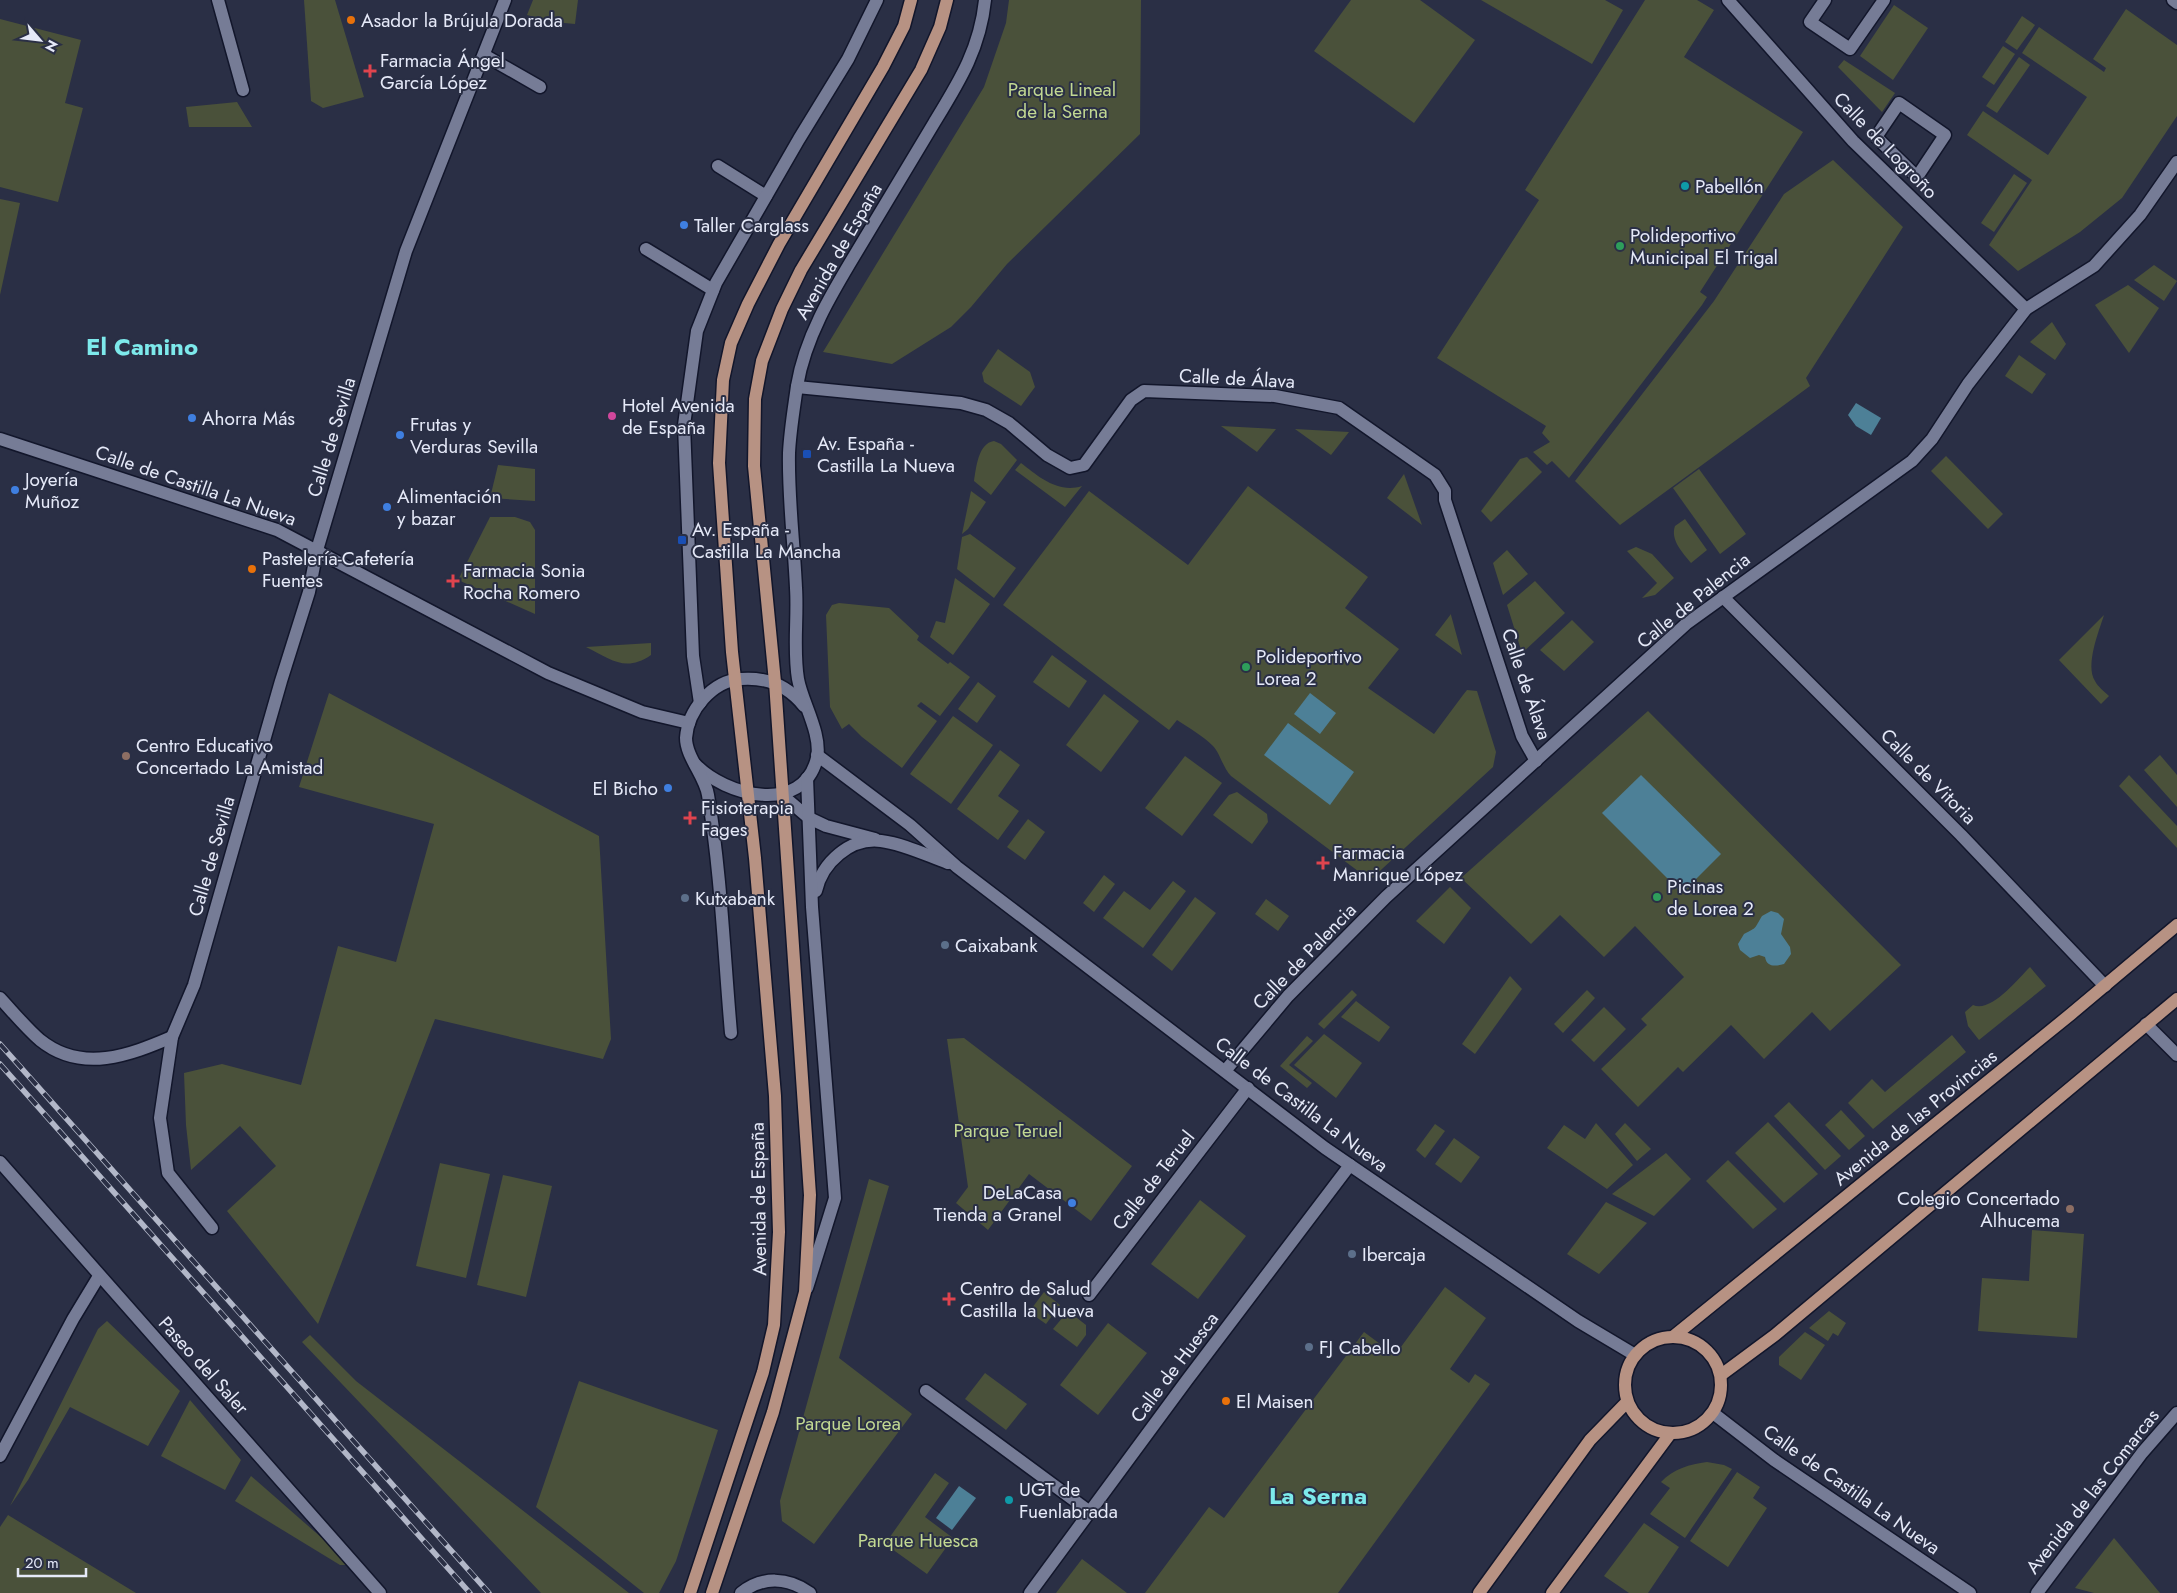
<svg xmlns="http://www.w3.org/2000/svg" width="2177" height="1593" font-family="Jost,sans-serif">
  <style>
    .green { fill: #4a513a }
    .water { fill: #4d8097 }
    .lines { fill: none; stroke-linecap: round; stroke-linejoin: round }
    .minor-casing { stroke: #12162b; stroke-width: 15 }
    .major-casing { stroke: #12162b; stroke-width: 15 }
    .minor { stroke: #767c96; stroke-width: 12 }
    .major { stroke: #b79283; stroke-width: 12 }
    .rail-casing { stroke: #b2b7c8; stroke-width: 5.5 }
    .rail { stroke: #2a2f45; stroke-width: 4; stroke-dasharray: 11; stroke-linecap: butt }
    .food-dot { fill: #e8710a; stroke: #2a2f45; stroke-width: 2 }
    .health-dot { fill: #e0444e; stroke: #2a2f45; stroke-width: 2 }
    .culture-dot { fill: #0f9aa8; stroke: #2a2f45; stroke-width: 2 }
    .shop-dot { fill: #3f7fe0; stroke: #2a2f45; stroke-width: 2 }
    .leisure-dot { fill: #2e9e5b; stroke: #2a2f45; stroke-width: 2 }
    .hotel-dot { fill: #d1479c; stroke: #2a2f45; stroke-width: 2 }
    .transit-dot { fill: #1a4fb4; stroke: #2a2f45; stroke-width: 2 }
    .education-dot { fill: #8d6e63; stroke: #2a2f45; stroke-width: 2 }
    .service-dot { fill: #5c6f8a; stroke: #2a2f45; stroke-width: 2 }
    .labels { text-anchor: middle; stroke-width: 4; stroke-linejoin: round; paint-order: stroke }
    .poi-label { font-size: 19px; fill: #e5e9f8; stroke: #2a2f45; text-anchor: start }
    .park-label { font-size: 19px; fill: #c2d892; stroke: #2a2f45 }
    .street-label { font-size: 19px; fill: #e5e9f8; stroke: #2a2f45 }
    .district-label { font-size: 24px; font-weight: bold; fill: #7de9eb; stroke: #2a2f45 }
  </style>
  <rect width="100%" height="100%" fill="#2a2f45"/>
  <g class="green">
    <polygon points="304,0 335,0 364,97 323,108 311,101"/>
    <polygon points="533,0 578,0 575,24 554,22 527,15"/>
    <polygon points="1009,0 1141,0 1140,134 1007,264 971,307 951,327 892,364 823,352 984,87 1006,23"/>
    <polygon points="1351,0 1420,0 1475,40 1414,123 1314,51"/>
    <polygon points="1481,0 1605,0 1623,10 1592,64"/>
    <polygon points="1645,0 1697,0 1714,10 1684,57 1803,132 1700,292 1707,297 1702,305 1569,478 1552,461 1547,465 1533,452 1550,442 1542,433 1546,426 1437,358 1539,200 1525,190"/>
    <polygon points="1894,5 1928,28 1893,80 1860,56"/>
    <polygon points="2126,9 2177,45 2177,116 2122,198 2080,232 2018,271 1989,245 2032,180 1967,135 1983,111 2048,155 2087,97 2022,53 2039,27 2104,72 2106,68 2093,59"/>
    <polygon points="2022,16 2035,25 2017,50 2005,42"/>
    <polygon points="0,19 81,40 65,103 83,108 58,202 0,187"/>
    <polygon points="2003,46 2015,54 1994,85 1982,77"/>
    <polygon points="2019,57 2030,65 1997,113 1986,106"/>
    <polygon points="1844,60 1895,93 1882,112 1838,67"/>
    <polygon points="237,102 252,127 189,127 186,107"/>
    <polygon points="1833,160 1903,227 1806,378 1810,386 1620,525 1575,481 1714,301 1784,194"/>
    <polygon points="2014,174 2027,183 1994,232 1981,223"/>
    <polygon points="0,199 20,203 0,295"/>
    <polygon points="2154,265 2177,281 2164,301 2134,280"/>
    <polygon points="2128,285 2159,308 2129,353 2095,305"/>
    <polygon points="2052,322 2066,344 2055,360 2030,342"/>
    <polygon points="998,349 1030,372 1035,387 1021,406 984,382 982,373"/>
    <polygon points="2019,355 2046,374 2032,394 2005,376"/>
    <polygon points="1221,426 1276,429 1257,452"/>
    <polygon points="1295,429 1349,432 1331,455"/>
    <path d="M 994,441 L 1001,444 L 1017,460 L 991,495 L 974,481 C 976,469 978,443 994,441 Z"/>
    <polygon points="1946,456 2003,514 1988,529 1931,471"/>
    <polygon points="1527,457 1542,472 1491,522 1481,511 1520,459"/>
    <path d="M 1021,463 C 1038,476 1058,494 1082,486 L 1065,507 L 1015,470 Z"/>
    <polygon points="498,465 535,469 535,501 490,498"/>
    <polygon points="1699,469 1746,534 1720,554 1673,488"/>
    <polygon points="1404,474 1422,525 1387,498"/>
    <path d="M 1248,486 L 1368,577 L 1345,608 L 1399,649 L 1368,688 L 1434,734 L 1463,695 L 1467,690 L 1477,691 L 1496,752 L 1493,767 L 1370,880 L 1231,776 C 1223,768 1220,753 1213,746 C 1203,736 1189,728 1177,720 L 1169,730 L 1003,605 L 1089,491 L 1188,565 Z"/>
    <polygon points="971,491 986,502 968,529 962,534"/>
    <polygon points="490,517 515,517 530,522 535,530 535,614 458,580"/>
    <path d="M 1685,519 L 1707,550 L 1691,563 C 1683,553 1670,540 1675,526 Z"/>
    <polygon points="970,534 1016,568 994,598 957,569 962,537"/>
    <polygon points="1636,547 1652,554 1674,578 1655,595 1642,598 1657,583 1627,551"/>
    <polygon points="1507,550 1528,574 1503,595 1493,563"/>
    <polygon points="955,578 990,604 953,655 930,637 936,621 945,623"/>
    <polygon points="1535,581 1565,613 1522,653 1507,605"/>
    <polygon points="839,603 889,608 919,636 917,640 948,664 950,662 970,677 940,716 921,702 917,706 937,721 902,768 862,737 849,724 842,729 830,707 826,615 832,605"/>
    <polygon points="1451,614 1451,615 1462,655 1435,635"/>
    <path d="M 2104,615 C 2099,631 2085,665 2095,681 C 2098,687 2104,691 2109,696 L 2101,704 L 2059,660 Z"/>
    <polygon points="1572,620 1594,642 1564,671 1540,650"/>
    <path d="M 651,643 L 651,655 C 625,673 611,659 586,647 Z"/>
    <polygon points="1052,655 1087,681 1069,708 1033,682"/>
    <polygon points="978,682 996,696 977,723 958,709"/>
    <polygon points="329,693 599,836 611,1039 603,1059 435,1019 318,1324 227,1211 276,1166 240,1126 191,1170 186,1125 184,1073 222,1064 301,1085 338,946 396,962 434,824 299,787"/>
    <polygon points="1104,694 1139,721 1101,772 1066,745"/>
    <polygon points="1648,711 1901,965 1830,1031 1812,1012 1764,1059 1731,1025 1683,1072 1678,1067 1638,1107 1601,1069 1647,1025 1641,1019 1684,977 1635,926 1604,957 1560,915 1531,944 1461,878"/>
    <polygon points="953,716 993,745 951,804 910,774"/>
    <polygon points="1000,750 1020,765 998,796 1019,811 998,840 957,809"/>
    <polygon points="2160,755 2177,775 2177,807 2144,770"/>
    <polygon points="1185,756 1222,783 1182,836 1145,808"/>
    <polygon points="2129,775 2177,826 2177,848 2119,786"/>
    <polygon points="1237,792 1267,814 1268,822 1252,844 1213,815 1229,795"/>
    <polygon points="1028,819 1045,832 1025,860 1007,847"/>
    <polygon points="1104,875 1115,884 1094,912 1083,903"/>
    <polygon points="1173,881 1186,891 1143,948 1103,918 1124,891 1150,910"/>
    <polygon points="1450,887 1471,908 1444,944 1416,921"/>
    <polygon points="1195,897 1216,913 1172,971 1152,955"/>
    <polygon points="1266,899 1289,916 1278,931 1255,914"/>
    <path d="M 2030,967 L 2046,986 L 1979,1040 L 1968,1026 L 1965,1012 L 1973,1005 C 1991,1013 2017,980 2030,967 Z"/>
    <polygon points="1510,976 1522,989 1475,1054 1462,1044"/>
    <polygon points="1352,990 1357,995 1324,1029 1318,1024"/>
    <polygon points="1587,990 1595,998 1563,1033 1554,1024"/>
    <polygon points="1356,1001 1390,1027 1379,1042 1341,1017"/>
    <polygon points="1604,1007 1626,1029 1594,1062 1571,1040"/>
    <polygon points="1324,1034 1362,1063 1336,1098 1294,1065"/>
    <polygon points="1952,1035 1966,1052 1873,1129 1848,1103 1872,1079 1885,1092"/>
    <polygon points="1307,1036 1313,1041 1289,1065 1312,1083 1307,1088 1280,1066"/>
    <polygon points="964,1038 1132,1166 1091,1221 1029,1174 988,1230 956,1203 968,1187 947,1039"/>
    <polygon points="1789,1102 1841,1156 1825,1170 1774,1116"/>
    <polygon points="1841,1110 1865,1136 1849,1150 1825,1125"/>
    <polygon points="1768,1122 1818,1174 1784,1203 1735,1153"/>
    <polygon points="1596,1123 1633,1165 1607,1189 1547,1148 1564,1125 1585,1139"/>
    <polygon points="1625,1123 1651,1149 1637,1161 1615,1134"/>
    <polygon points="1435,1124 1445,1131 1425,1158 1416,1150"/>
    <polygon points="1454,1138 1480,1157 1461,1183 1435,1164"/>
    <polygon points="1666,1153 1691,1179 1654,1216 1612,1194"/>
    <polygon points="1728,1160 1777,1209 1753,1229 1706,1181"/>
    <polygon points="440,1163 490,1174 466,1278 416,1266"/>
    <polygon points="503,1175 552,1186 526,1297 477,1285"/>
    <polygon points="869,1179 889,1186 839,1358 912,1414 814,1544 782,1521 780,1501"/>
    <polygon points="1200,1200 1246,1236 1198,1299 1151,1264"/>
    <polygon points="1606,1202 1647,1223 1599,1274 1567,1254"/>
    <polygon points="2032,1230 2084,1234 2077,1338 1978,1331 1982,1278 2029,1281"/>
    <polygon points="1445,1287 1486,1318 1450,1369 1469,1383 1475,1374 1490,1384 1338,1593 1145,1593 1209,1507 1224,1518 1364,1332 1395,1355"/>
    <polygon points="1044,1292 1060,1305 1046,1324 1029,1312"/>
    <polygon points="1068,1311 1086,1325 1086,1335 1077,1347 1053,1329"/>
    <polygon points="1829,1311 1846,1323 1838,1336 1833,1333 1828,1341 1809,1328"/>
    <polygon points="107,1321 180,1391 148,1446 70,1407 28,1480 10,1506 98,1329"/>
    <polygon points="1108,1323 1147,1353 1098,1415 1060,1385"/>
    <polygon points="1805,1332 1825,1345 1801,1380 1779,1365 1779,1357"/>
    <polygon points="310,1335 356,1381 629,1593 541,1593 302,1342"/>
    <polygon points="985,1373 1027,1404 1006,1430 965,1399"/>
    <polygon points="579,1381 718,1430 676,1561 659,1593 644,1593 536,1507"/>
    <polygon points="190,1400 241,1460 225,1490 161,1456"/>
    <path d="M 1707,1462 L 1724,1465 L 1732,1469 L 1685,1538 L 1650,1514 L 1670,1488 L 1661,1482 C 1673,1469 1690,1464 1707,1462 Z"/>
    <polygon points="1737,1472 1760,1487 1753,1498 1767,1508 1728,1567 1690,1541"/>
    <polygon points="935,1473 949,1483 925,1517 953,1538 927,1574 885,1544"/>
    <polygon points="251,1476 346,1559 346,1565 340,1565 235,1501"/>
    <polygon points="8,1515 136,1593 0,1593 0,1527"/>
    <polygon points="1644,1523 1679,1547 1648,1593 1629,1593 1604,1576"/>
    <polygon points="2114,1538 2160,1593 2094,1593 2075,1588"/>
    <polygon points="1082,1559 1127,1593 1056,1593"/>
  </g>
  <g class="water">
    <polygon points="1856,403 1881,418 1871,435 1856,426 1848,415"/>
    <polygon points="1310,693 1336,713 1320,734 1294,714"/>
    <polygon points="1288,723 1354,772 1330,805 1264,755"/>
    <polygon points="1641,775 1721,854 1682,893 1602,813"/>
    <path d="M 1771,911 L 1778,913 L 1784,919 L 1781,934 L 1790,947 L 1791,954 L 1784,964 C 1776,966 1767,968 1765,957 L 1759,955 L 1750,958 L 1740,950 L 1738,944 L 1744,934 C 1758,927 1754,929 1762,916 Z"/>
    <polygon points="959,1486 976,1498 952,1530 936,1518"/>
  </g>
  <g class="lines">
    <defs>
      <g id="minor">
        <polyline points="218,0 243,90"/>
        <polyline points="1728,0 1853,141 2026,309"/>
        <polyline points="1825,0 1810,22 1850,49 1884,0"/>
        <polyline points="2173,0 2177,3"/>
        <polyline points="484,55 540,87"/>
        <polygon points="1899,103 1945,135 1917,177 1876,137"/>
        <polyline points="718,166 766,196"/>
        <polyline points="646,249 713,290"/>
        <polyline points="797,387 961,403 986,410 1009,423 1047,455 1070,468 1084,465 1131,400 1144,391 1275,396 1339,408 1435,475 1445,491 1445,500 1522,736 1536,761"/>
        <polyline points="0,439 277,530 548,673 642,712 689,723"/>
        <polyline points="1723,597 1961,835 2105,986"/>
        <polyline points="700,703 693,656 684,425 697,331 716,283 799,139 848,59 877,0"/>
        <polyline points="817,755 910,825 957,867 1325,1148 1578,1321 1635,1355"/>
        <path d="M 695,764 C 725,796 803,816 817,758 C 822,734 802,702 798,679 C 793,649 798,618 796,588 C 794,543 788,497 789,453 C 790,431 794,408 797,386 C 806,332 837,285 865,238 C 888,200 911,161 934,123 C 959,82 980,49 985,0"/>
        <polyline points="782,795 809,818 826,826 875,839"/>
        <path d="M 816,891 C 822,863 850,837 881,841 C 904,844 926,855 948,863"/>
        <path d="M 0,998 C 13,1012 26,1028 40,1040 C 82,1074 130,1055 172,1037"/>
        <polyline points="2146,1024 2177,1055"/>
        <path d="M 731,1033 C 724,954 721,873 708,795 C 705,776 686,757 686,738 C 688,710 712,681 741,679 C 767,677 788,686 804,706"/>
        <polyline points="1225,1071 1288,996 1386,897 1686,624 1912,461 1932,439 1968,384 2026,309 2094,266 2140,215 2177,162"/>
        <polyline points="0,1162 380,1593"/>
        <polyline points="212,1228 168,1173 160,1118 172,1037 194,985 281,681 309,592 317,550 406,251 505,0"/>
        <polyline points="807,1288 835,1198 812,907 807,778"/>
        <polyline points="1089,1295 1248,1088"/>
        <polyline points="926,1391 1090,1512"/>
        <polyline points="1713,1413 1774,1460 1970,1593"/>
        <polyline points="0,1456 73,1319 99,1276"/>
        <path d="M 741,1593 C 762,1576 788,1577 810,1593"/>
        <polyline points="1030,1593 1187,1380 1350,1165"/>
        <polyline points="2037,1593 2142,1453 2177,1413"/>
      </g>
      <g id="major">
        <polyline points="1674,1336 2071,1014 2177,925"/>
        <circle cx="1673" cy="1385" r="48"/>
        <polyline points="1721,1375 1775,1335 2177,999"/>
        <polyline points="690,1593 763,1372 774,1325 779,1232 775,1096 755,858 732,652 719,463 723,380 731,343 748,304 779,244 883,67 904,26 911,0"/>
        <polyline points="712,1593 773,1412 805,1292 810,1195 775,682 754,466 755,399 762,361 782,309 801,270 921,70 940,27 947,0"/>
        <polyline points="1479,1593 1590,1440 1627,1402"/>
        <polyline points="1552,1593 1670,1434"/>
      </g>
    </defs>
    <use href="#minor" class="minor-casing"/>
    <use href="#major" class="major-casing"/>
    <use href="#minor" class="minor"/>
    <use href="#major" class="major"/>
    <defs>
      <g id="rail">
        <polyline points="0,1044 489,1593"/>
        <polyline points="0,1064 470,1593"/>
      </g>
    </defs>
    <use href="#rail" class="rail-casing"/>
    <use href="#rail" class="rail"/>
  </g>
  <g class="food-dot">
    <circle cx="351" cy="20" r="5"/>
    <circle cx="252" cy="569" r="5"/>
    <circle cx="1226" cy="1401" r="5"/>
  </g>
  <g class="health-dot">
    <path d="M367.5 63.5h5v5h5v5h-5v5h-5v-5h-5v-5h5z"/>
    <path d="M450.5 573.5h5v5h5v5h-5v5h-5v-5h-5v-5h5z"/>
    <path d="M687.5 810.5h5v5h5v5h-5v5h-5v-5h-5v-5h5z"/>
    <path d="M1320.5 855.5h5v5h5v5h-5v5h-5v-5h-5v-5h5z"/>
    <path d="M946.5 1291.5h5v5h5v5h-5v5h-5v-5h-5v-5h5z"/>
  </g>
  <g class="culture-dot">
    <circle cx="1685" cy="186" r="5"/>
    <circle cx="1009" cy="1500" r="5"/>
  </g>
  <g class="shop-dot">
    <circle cx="684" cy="225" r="5"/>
    <circle cx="192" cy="418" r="5"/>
    <circle cx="400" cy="435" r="5"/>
    <circle cx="15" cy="490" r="5"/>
    <circle cx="387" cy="507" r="5"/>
    <circle cx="668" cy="788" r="5"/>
    <circle cx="1072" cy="1203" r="5"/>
  </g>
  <g class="leisure-dot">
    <circle cx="1620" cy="246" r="5"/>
    <circle cx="1246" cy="667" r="5"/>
    <circle cx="1657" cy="897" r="5"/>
  </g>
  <circle class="hotel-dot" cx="612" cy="416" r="5"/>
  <g class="transit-dot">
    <rect x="802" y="449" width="10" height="10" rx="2.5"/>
    <rect x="677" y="535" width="10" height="10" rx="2.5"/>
  </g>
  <g class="education-dot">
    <circle cx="126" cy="756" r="5"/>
    <circle cx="2070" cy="1209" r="5"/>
  </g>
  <g class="service-dot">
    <circle cx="685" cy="898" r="5"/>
    <circle cx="945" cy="945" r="5"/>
    <circle cx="1352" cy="1254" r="5"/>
    <circle cx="1309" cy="1347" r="5"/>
  </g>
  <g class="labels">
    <g class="poi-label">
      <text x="361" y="27">Asador la Brújula Dorada</text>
      <text x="380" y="67">Farmacia Ángel<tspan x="380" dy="22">García López</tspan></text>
      <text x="1695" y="193">Pabellón</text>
      <text x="694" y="232">Taller Carglass</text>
      <text x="1630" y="242">Polideportivo<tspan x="1630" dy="22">Municipal El Trigal</tspan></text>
      <text x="622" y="412">Hotel Avenida<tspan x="622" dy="22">de España</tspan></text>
      <text x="202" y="425">Ahorra Más</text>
      <text x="410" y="431">Frutas y<tspan x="410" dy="22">Verduras Sevilla</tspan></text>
      <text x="817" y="450">Av. España -<tspan x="817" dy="22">Castilla La Nueva</tspan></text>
      <text x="25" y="486">Joyería<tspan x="25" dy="22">Muñoz</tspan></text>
      <text x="397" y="503">Alimentación<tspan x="397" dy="22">y bazar</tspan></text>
      <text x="692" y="536">Av. España -<tspan x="692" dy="22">Castilla La Mancha</tspan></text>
      <text x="262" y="565">Pastelería-Cafetería<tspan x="262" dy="22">Fuentes</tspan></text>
      <text x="463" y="577">Farmacia Sonia<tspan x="463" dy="22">Rocha Romero</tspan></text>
      <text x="1256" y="663">Polideportivo<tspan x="1256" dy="22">Lorea 2</tspan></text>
      <text x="136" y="752">Centro Educativo<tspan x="136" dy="22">Concertado La Amistad</tspan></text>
      <text x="658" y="795" text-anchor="end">El Bicho</text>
      <text x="701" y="814">Fisioterapia<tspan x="701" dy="22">Fages</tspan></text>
      <text x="1333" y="859">Farmacia<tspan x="1333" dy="22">Manrique López</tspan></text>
      <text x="1667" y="893">Picinas<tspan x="1667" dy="22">de Lorea 2</tspan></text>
      <text x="695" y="905">Kutxabank</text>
      <text x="955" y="952">Caixabank</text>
      <text x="1062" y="1199" text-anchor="end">DeLaCasa<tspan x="1062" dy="22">Tienda a Granel</tspan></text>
      <text x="2060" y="1205" text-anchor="end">Colegio Concertado<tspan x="2060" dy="22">Alhucema</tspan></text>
      <text x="1362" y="1261">Ibercaja</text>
      <text x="960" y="1295">Centro de Salud<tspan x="960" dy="22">Castilla la Nueva</tspan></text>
      <text x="1319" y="1354">FJ Cabello</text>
      <text x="1236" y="1408">El Maisen</text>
      <text x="1019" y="1496">UGT de<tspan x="1019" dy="22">Fuenlabrada</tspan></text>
    </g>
    <g class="park-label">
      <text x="1062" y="96">Parque Lineal<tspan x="1062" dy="22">de la Serna</tspan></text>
      <text x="1008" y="1137">Parque Teruel</text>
      <text x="848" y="1430">Parque Lorea</text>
      <text x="918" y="1547">Parque Huesca</text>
    </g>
    <g class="street-label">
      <text transform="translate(1886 145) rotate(46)" y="7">Calle de Logroño</text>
      <text transform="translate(838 251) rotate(-60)" y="7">Avenida de España</text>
      <text transform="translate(1237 378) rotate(3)" y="7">Calle de Álava</text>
      <text transform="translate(331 437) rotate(-73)" y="7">Calle de Sevilla</text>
      <text transform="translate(196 485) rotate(19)" y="7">Calle de Castilla La Nueva</text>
      <text transform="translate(1693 600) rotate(-39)" y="7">Calle de Palencia</text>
      <text transform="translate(1527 684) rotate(71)" y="7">Calle de Álava</text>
      <text transform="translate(1929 776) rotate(45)" y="7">Calle de Vitoria</text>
      <text transform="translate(211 856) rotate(-74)" y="7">Calle de Sevilla</text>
      <text transform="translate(1304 956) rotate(-46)" y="7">Calle de Palencia</text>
      <text transform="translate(1302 1104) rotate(37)" y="7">Calle de Castilla La Nueva</text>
      <text transform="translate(1915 1117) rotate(-39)" y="7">Avenida de las Provincias</text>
      <text transform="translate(1153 1180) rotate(-52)" y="7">Calle de Teruel</text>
      <text transform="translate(758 1199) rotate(-91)" y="7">Avenida de España</text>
      <text transform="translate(204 1365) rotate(48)" y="7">Paseo del Saler</text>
      <text transform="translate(1174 1367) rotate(-53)" y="7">Calle de Huesca</text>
      <text transform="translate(1852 1489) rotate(35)" y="7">Calle de Castilla La Nueva</text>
      <text transform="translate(2092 1491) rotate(-52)" y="7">Avenida de las Comarcas</text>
    </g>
    <g class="district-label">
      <text x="142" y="355">El Camino</text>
      <text x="1318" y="1504">La Serna</text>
    </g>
  </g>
  <g transform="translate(40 40) rotate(118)" stroke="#2a2f45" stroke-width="4" paint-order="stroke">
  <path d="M0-4L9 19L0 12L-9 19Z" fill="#e5e9f8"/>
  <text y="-8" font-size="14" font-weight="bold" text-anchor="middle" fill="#e5e9f8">N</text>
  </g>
  <path d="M18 1568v8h68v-8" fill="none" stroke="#e5e9f8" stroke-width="2.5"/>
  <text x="25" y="1568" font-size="15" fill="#e5e9f8" stroke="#2a2f45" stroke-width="4" paint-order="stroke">20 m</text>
</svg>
